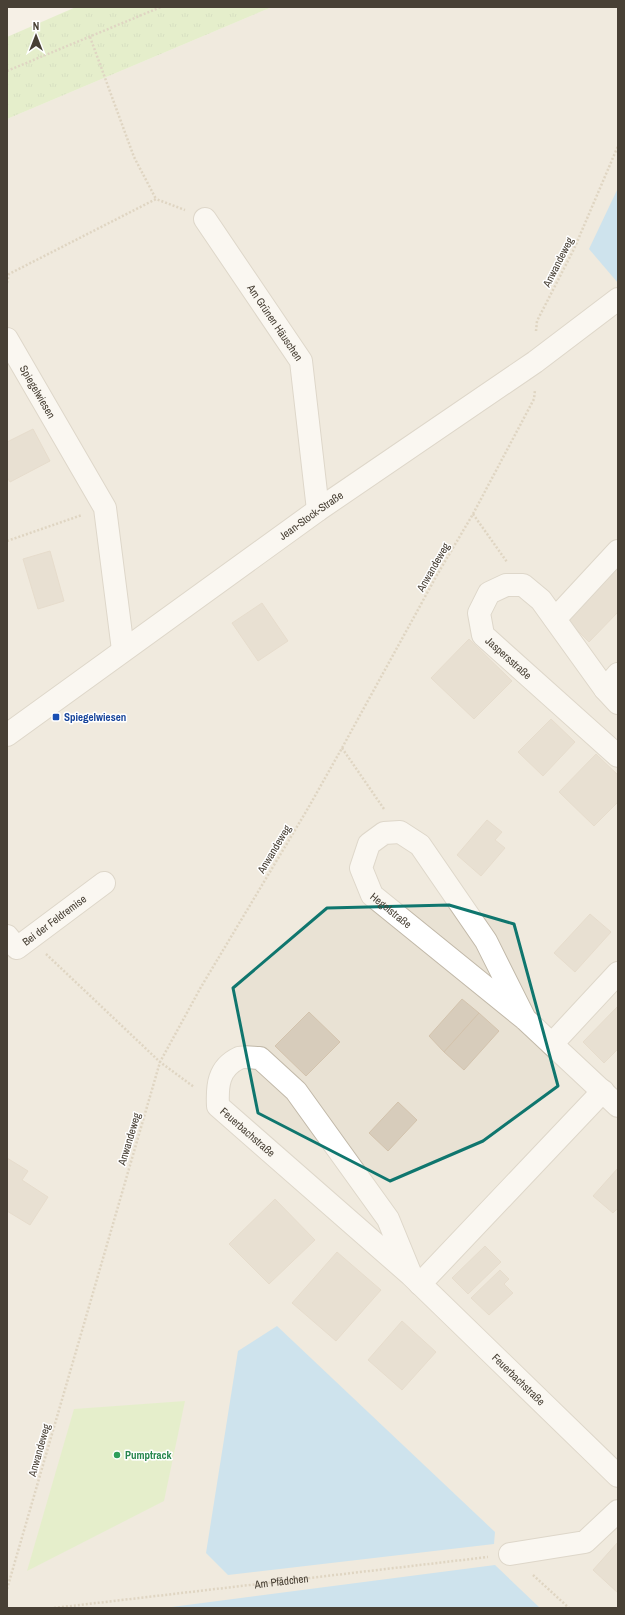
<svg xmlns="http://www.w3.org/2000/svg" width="625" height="1615" font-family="'Archivo Narrow',sans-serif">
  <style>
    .residential { fill: #e9e2d4 }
    .grass { fill: url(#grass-tufts) }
    .pitch { fill: #d0ecac }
    .water { fill: #9ed3f6 }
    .building { fill: #d7ccbb; stroke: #d3c3ad }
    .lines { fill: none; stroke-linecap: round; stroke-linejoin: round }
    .minor-casing { stroke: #c1b8a8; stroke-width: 24 }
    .path { stroke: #c4b498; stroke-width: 2.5; stroke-dasharray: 2 2; stroke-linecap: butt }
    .minor { stroke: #fff; stroke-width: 22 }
    .marked { fill: none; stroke: #0f766e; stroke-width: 3; stroke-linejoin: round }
    .transit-dot { fill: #1a4fb4; stroke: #fff; stroke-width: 1.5 }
    .leisure-dot { fill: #2e9e5b; stroke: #fff; stroke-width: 1.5 }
    .labels { text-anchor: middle; stroke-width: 3; stroke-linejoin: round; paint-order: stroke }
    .street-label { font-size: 11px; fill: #484035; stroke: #fff }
    .transit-label { font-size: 11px; font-weight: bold; fill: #164399; stroke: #fff; text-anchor: start }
    .leisure-label { font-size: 11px; font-weight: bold; fill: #27864d; stroke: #fff; text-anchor: start }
  </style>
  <defs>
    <pattern id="grass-tufts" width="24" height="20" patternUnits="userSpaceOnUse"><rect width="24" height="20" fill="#d0ecac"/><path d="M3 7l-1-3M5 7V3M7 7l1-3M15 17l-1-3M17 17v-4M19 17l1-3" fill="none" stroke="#b4cb95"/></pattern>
  </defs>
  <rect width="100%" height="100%" fill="#f5f0e6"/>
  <polygon class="residential" points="272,7 618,7 618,1608 7,1608 7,119"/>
  <polygon class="grass" points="76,7 272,7 7,119 7,37"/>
  <polygon class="pitch" points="185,1401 164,1501 27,1571 74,1409"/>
  <g class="water">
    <polygon points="618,188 618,283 589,249"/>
    <polygon points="277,1326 495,1532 494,1544 228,1575 206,1553 238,1351"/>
    <polygon points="495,1565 540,1608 164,1608"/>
  </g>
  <g class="building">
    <polygon points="33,429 50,461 10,482 7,477 7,442"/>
    <polygon points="50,551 64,601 38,609 23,559"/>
    <polygon points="618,567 618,612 589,642 567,620"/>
    <polygon points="262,603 288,641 258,661 232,623"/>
    <polygon points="469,639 512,681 474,719 431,678"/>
    <polygon points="551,719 575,742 543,776 518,752"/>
    <polygon points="596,754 618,775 618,802 594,826 559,792"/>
    <polygon points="487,820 502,832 495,840 505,848 481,876 457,855"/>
    <polygon points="590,914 611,932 575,972 554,953"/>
    <polygon points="462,999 479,1013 444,1052 429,1036"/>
    <polygon points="618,1006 618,1049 604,1063 583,1042"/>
    <polygon points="309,1012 340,1042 306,1076 275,1046"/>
    <polygon points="479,1013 499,1031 464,1070 444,1052"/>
    <polygon points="398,1102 417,1120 388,1151 369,1133"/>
    <polygon points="7,1158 28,1171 22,1180 48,1197 30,1225 7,1211"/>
    <polygon points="618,1168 618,1208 613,1213 593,1196"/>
    <polygon points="275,1199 315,1240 269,1284 229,1244"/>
    <polygon points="485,1246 501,1262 468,1294 452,1278"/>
    <polygon points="337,1252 381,1290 336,1341 292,1303"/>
    <polygon points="500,1270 509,1279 504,1284 513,1293 489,1315 471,1298"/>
    <polygon points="402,1321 436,1352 402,1390 368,1360"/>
    <polygon points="618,1542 618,1593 593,1570"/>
  </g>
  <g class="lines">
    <defs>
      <g id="minor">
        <path id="s2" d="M 205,219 L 301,361 L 318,510"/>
        <path id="s3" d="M 7,339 L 105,508 L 123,650"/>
        <polyline points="555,619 618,551"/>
        <polyline points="605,689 618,674"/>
        <path id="s4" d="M 618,703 L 605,689 L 541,600 L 523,585 L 506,585 L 489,593 L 479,613 L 483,635 L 618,756"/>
        <path id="s5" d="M 7,735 L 318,510 L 535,362 L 618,299"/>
        <path id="s6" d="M 7,936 L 17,948 L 104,883"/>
        <path id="s7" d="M 525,1019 L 486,941 L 420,845 L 400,832 L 384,833 L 369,844 L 361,868 L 372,895 L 525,1019 L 618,1106"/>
        <polyline points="552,1044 618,973"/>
        <path id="s8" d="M 411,1275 L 388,1219 L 296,1091 L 260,1058 C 254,1058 244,1056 239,1058 C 218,1068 217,1086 218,1106 L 411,1275 L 618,1476"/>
        <polyline points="420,1284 603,1091"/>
        <polyline points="510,1554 585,1542 618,1511"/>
      </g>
    </defs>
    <use href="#minor" class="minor-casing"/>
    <g class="path">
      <polyline points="90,37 134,157 156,199"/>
      <polyline points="7,71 161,7"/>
      <polyline points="7,283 9,274 156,199 185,210"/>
      <polyline points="536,331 537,321 574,249 618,146"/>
      <polyline points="473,514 507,562"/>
      <polyline points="7,541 82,515"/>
      <polyline points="342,748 384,809"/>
      <polyline points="46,954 160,1062 194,1087"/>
      <polyline points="533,1575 569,1608"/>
      <polyline points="7,1589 160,1062 201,987 307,810 342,748 437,575 473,514 534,399 535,390"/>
      <path id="s1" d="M 54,1608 L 488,1557"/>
    </g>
    <use href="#minor" class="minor"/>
  </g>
  <path d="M0 0H625V1615H0ZM 449,905 L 514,924 L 558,1086 L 483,1141 L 390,1181 L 258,1113 L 233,988 L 327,908 Z" fill="#f5f0e6" fill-opacity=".55" fill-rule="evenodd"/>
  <path class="marked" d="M 449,905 L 514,924 L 558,1086 L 483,1141 L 390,1181 L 258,1113 L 233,988 L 327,908 Z"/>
  <rect class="transit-dot" x="52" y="713" width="8" height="8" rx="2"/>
  <circle class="leisure-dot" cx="117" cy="1455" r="4"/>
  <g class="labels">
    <g class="street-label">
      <text transform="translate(558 262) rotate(-63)" y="4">Anwandeweg</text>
      <text dy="4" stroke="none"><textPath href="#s2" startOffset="125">Am Grünen Häuschen</textPath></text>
      <text dy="4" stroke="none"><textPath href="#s3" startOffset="61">Spiegelwiesen</textPath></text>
      <text dy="4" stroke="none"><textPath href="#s5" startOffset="375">Jean-Stock-Straße</textPath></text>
      <text transform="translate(433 567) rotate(-60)" y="4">Anwandeweg</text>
      <text dy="4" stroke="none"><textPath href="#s4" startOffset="267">Jaspersstraße</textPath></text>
      <text transform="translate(274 849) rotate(-59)" y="4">Anwandeweg</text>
      <text dy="4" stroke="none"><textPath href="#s7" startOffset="341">Hegelstraße</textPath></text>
      <text dy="4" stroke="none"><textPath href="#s6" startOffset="62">Bei der Feldremise</textPath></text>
      <text dy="4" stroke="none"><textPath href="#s8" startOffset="384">Feuerbachstraße</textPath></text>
      <text transform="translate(129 1139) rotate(-73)" y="4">Anwandeweg</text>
      <text dy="4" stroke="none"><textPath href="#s8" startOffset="751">Feuerbachstraße</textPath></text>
      <text transform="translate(39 1450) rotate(-74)" y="4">Anwandeweg</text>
      <text dy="4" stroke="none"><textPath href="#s1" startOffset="229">Am Pfädchen</textPath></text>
    </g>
    <g class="transit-label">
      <text x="64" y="721">Spiegelwiesen</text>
    </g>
    <g class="leisure-label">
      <text x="125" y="1459">Pumptrack</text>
    </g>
  </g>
  <rect width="625" height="1615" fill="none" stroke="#484035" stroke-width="16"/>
  <g transform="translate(36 36)" stroke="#ffffff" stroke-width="3" paint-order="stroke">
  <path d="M0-3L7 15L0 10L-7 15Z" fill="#484035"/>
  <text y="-6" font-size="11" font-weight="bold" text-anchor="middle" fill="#484035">N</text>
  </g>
</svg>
